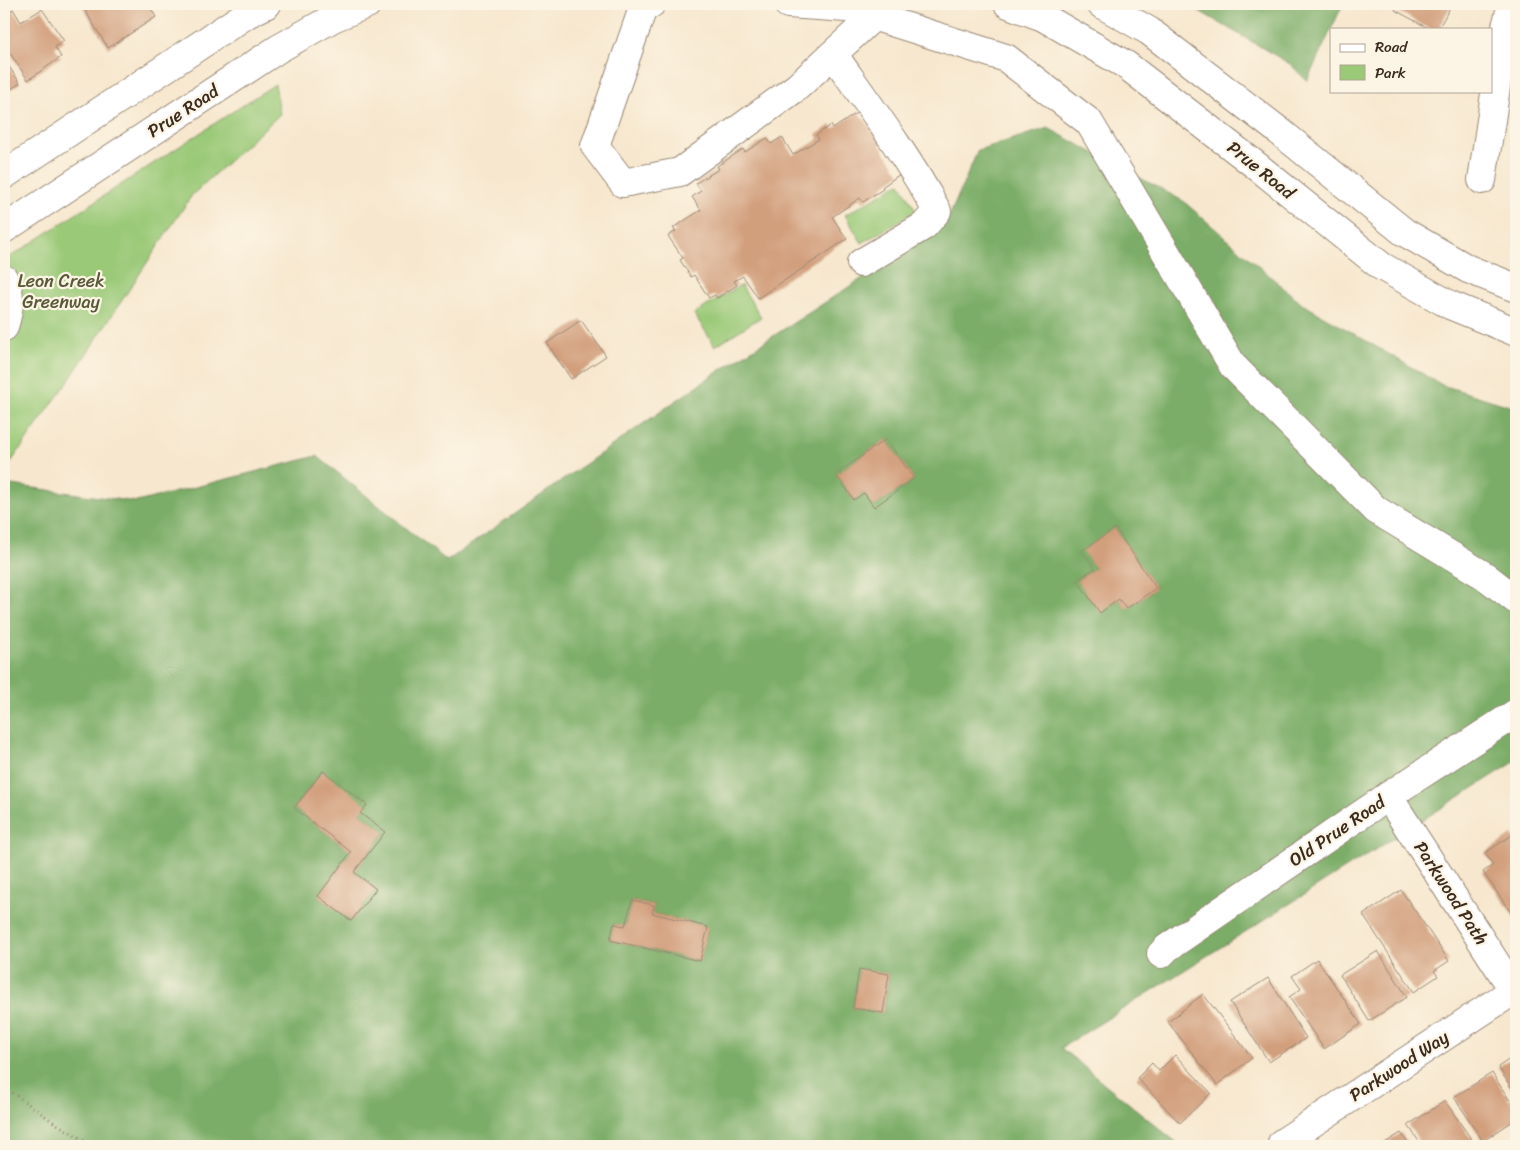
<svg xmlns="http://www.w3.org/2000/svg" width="1520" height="1150" font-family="Sriracha,sans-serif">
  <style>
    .green { fill: #9ac977; stroke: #6a7a4a }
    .forest { fill: #7bad68; stroke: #5b6c43; fill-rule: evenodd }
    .building { fill: #d29f7d }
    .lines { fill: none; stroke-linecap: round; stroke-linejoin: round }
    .minor-casing { stroke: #998876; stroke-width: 30 }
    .major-casing { stroke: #998876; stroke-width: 30 }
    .path { stroke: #998876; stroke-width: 3; stroke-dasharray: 1 4; stroke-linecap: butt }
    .minor { stroke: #fff; stroke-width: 28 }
    .major { stroke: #fff; stroke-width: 28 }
    .labels { text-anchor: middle; stroke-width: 4.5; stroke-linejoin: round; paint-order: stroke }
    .street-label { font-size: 18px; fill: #3b2a1e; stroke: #fcf5e5 }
    .park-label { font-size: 18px; fill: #585a39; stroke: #fcf5e5 }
  </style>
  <rect width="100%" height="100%" fill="#fcf5e5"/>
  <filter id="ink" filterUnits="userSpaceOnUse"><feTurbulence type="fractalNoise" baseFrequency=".02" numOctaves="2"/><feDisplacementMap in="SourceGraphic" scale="10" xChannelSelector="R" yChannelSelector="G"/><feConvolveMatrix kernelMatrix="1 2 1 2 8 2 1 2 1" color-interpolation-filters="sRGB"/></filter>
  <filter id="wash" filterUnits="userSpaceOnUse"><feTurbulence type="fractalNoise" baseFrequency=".0096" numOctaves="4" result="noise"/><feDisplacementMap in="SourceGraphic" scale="20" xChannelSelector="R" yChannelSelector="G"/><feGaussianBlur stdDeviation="1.12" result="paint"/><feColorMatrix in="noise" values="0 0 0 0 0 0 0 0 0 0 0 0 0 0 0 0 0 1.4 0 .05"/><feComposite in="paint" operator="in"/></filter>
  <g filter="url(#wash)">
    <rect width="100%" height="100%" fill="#f7e7ce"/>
    <g class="green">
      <polygon points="275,84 280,114 192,195 69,380 4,472 4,261"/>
      <polygon points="900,183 916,211 862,243 845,215"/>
      <polygon points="741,285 761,317 715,346 694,314"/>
    </g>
    <g class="forest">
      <polygon points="1187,4 1343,4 1307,81 1290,64"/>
      <path d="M 1048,128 L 1183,201 L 1301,303 L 1442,385 L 1516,408 L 1516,761 L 1061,1048 L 1181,1146 L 4,1146 L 4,484 L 137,502 L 317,456 L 447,561 L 710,377 L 946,224 L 978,150 ZM 886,439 L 914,479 L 874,507 L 864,493 L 854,500 L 836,474 ZM 1115,528 L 1156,588 L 1126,609 L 1119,599 L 1100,612 L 1077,580 L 1095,568 L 1083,551 ZM 322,771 L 366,805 L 360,813 L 385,832 L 354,872 L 376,889 L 351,921 L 318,896 L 351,852 L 294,808 ZM 632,900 L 654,905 L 652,913 L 708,927 L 700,961 L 610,940 L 614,924 L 625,926 ZM 859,970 L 889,974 L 883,1013 L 853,1008 Z"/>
    </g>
    <g id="blocks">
      <g class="building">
        <polygon points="81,4 148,4 156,17 108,48"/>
        <polygon points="1398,4 1452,4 1438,29 1430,29 1395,10"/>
        <polygon points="13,9 21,22 42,9 64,41 55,47 61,57 28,80 4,44 4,16"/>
        <polygon points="4,59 20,83 4,94"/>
        <polygon points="858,112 883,142 880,145 900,174 882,187 883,189 863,202 860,198 832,217 847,239 758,298 743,276 734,281 737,285 717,298 715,295 709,298 694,275 691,277 680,260 683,258 668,236 676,231 673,228 701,210 692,197 701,191 696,183 719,169 717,166 743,149 745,152 767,138 771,144 782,137 793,155 819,139 816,135 831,125 833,129"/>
        <polygon points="581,320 606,356 571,379 547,343"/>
        <polygon points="886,439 914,479 874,507 864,493 854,500 836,474"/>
        <polygon points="1115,528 1156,588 1126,609 1119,599 1100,613 1077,580 1095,568 1082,551"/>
        <polygon points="323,771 367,805 360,813 385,832 354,872 376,889 351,921 318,896 351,852 294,808"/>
        <polygon points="1512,835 1516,841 1516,920 1483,872 1493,865 1485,853"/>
        <polygon points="1401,890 1449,961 1434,971 1438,976 1414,992 1363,915"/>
        <polygon points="632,900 654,905 652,913 708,927 700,961 610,940 614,924 625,926"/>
        <polygon points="1378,951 1407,997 1369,1021 1340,975"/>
        <polygon points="1317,959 1361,1024 1324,1049 1289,997 1301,989 1292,976"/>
        <polygon points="859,969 889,974 883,1013 853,1008"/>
        <polygon points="1268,978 1306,1038 1269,1062 1230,1002"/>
        <polygon points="1203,994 1252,1058 1217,1085 1168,1022"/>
        <polygon points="1175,1055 1211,1093 1180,1123 1137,1078 1152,1063 1159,1071"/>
        <polygon points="1516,1055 1516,1095 1498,1067"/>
        <polygon points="1492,1073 1516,1110 1516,1119 1483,1141 1454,1097"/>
        <polygon points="1445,1101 1476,1146 1422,1146 1408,1125"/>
        <polygon points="1401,1133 1410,1146 1380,1146"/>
      </g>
    </g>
  </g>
  <g filter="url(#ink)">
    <use href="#blocks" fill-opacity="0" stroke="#998876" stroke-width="1"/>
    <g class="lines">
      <defs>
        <g id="minor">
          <polyline points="651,4 643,8 595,146 623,183 680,172 797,87 873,17"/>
          <polyline points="788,4 847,8 1006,58 1089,122 1233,366 1376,510 1485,576 1516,600"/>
          <path d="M 833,54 C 869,105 907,156 937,211 L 924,226 L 861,263"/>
          <polyline points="1482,180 1504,34 1512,4"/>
          <path d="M 4,279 C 12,294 9,311 4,327"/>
          <polyline points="1388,796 1514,991"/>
          <polyline points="1161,954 1167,948 1388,796 1516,713"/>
          <polyline points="1282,1143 1516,989"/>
        </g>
        <g id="major">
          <polyline points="1008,4 1043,17 1126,65 1253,163 1381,266 1450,305 1516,332"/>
          <polyline points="1101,4 1149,31 1279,131 1404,232 1468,269 1516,288"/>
          <polyline points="4,175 247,14 267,4"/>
          <polyline points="4,229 278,49 333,18 367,4"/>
        </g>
      </defs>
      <use href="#minor" class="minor-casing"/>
      <use href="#major" class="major-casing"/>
      <polyline class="path" points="4,1087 55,1123 94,1146"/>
      <use href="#minor" class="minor"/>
      <use href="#major" class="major"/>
    </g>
  </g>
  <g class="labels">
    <g class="street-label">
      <text transform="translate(183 111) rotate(-33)" y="6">Prue Road</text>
      <text transform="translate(1261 170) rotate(39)" y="6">Prue Road</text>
      <text transform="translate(1337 831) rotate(-34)" y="6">Old Prue Road</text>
      <text transform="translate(1451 893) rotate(57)" y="6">Parkwood Path</text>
      <text transform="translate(1399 1066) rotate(-33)" y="6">Parkwood Way</text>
    </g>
    <g class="park-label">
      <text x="61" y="287">Leon Creek<tspan x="61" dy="21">Greenway</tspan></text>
    </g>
  </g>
  <rect width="1520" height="1150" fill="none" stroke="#fcf5e5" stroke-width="20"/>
  <rect x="1330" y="28" width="162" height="65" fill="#fcf5e5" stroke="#afa495"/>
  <rect x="1340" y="44" width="25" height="8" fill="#ffffff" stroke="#afa495"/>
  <text x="1375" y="52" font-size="15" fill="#3b2a1e">Road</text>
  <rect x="1340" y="65" width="25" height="15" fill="#9ac977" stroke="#afa495"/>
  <text x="1375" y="78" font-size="15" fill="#3b2a1e">Park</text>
</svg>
